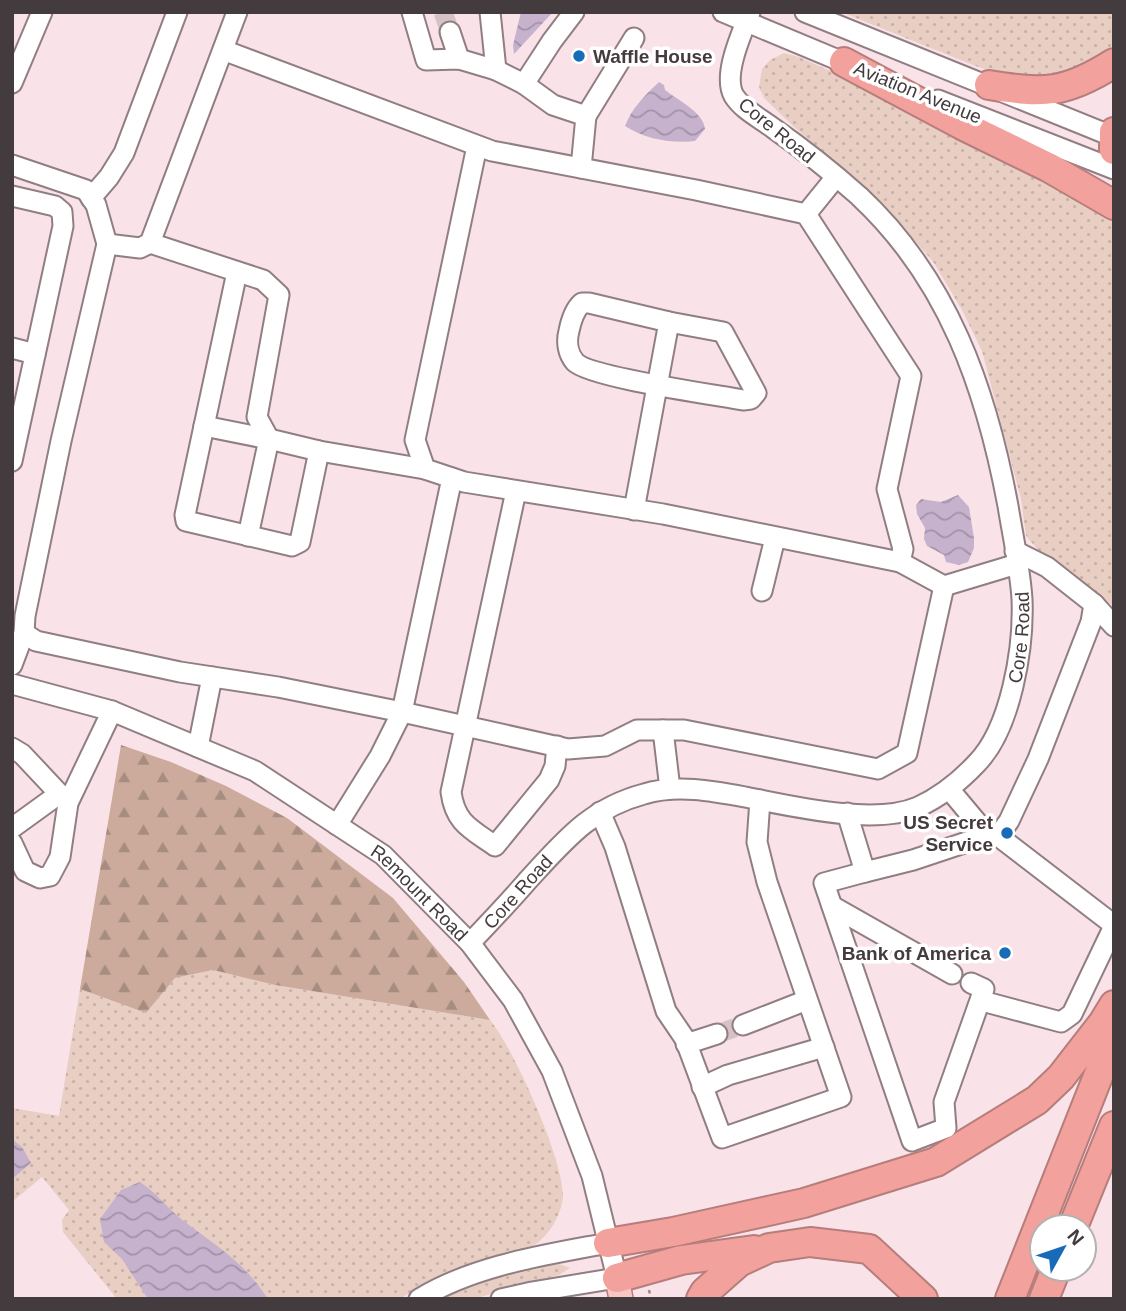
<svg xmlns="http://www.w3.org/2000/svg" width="1126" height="1311" font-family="Helvetica,sans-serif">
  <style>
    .grass { fill: url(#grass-dots) }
    .forest { fill: url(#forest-firs) }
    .water { fill: url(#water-waves) }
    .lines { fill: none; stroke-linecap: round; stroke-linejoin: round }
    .minor-tunnel { stroke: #d5c1c6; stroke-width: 19; stroke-dasharray: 19 10; stroke-linecap: butt }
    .minor-casing { stroke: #917e82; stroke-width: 23 }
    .major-casing { stroke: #b57d7b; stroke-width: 26 }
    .highway-casing { stroke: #b57d7b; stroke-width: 32 }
    .path { stroke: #97898c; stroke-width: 2.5; stroke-dasharray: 3.5 5; stroke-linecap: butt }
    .minor { stroke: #fff; stroke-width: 19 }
    .major { stroke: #f8c7c4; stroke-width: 23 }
    .highway { stroke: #f3a19c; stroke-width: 28 }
    .poi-dot { fill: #176bb9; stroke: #fff; stroke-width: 2.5 }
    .labels { text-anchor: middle; stroke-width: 7; stroke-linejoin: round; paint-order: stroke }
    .poi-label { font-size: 19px; font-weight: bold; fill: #433b3d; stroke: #fff; text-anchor: end }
    .street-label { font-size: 19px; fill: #433b3d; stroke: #fff }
  </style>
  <defs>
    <pattern id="grass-dots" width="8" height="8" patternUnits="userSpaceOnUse" patternTransform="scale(1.75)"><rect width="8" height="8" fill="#e8cec3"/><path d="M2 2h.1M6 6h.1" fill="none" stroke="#c8b2a8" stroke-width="1.8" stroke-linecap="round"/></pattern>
    <pattern id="forest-firs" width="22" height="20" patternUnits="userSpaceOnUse" patternTransform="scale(1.75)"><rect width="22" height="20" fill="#ccab9c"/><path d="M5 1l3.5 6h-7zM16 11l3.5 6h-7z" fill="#a78c80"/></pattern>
    <pattern id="water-waves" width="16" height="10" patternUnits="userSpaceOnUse" patternTransform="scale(1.75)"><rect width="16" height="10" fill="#c6b2cd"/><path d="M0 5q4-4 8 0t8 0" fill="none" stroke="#a292a8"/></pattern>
  </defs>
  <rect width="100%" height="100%" fill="#f9e3e8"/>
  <g class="grass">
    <polygon points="841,12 1114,12 1114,43 1104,55 1055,78 1015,79 978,67"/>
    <polygon points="784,53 799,57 844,77 1045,176 1114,218 1114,609 1111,604 1061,569 1039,551 1026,536 1021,499 982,351 962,310 934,263 884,204 793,126 764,98 759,87 762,69 770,60"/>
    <path d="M 213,970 L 275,985 L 490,1020 C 514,1049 563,1158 563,1196 C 562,1215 547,1240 529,1248 C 519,1253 505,1254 493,1258 C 462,1269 428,1281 400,1299 L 117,1299 L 63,1232 L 62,1220 L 69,1210 L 42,1177 L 12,1202 L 12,1108 L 59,1116 L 80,989 L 146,1013 L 175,978 Z"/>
    <polygon points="559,1264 570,1268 559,1275 473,1299 441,1299 478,1282"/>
  </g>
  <polygon class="forest" points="121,745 171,762 226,786 287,818 393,898 464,982 490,1020 275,985 213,970 175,978 146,1013 80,989"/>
  <g class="water">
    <polygon points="521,12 553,12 514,54 513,45"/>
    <path d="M 659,82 L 664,85 L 665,90 C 679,101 703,112 705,129 L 695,141 C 670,144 646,139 625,126 C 632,108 645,95 659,82 Z"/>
    <polygon points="958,495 969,507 974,538 974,548 968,562 959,565 946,562 944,555 927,546 924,539 925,528 917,514 916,505 921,499 941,502"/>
    <polygon points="12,1139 22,1147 31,1163 12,1179"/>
    <path d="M 140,1182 C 157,1193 169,1210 185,1222 C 219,1248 243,1261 268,1299 L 148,1299 L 122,1259 L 104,1242 L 100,1219 L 121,1190 Z"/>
  </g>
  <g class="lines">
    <g class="minor-tunnel">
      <polyline points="443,12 450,32"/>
      <polyline points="717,1034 743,1025"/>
    </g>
    <defs>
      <g id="minor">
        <polyline points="412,12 426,60 459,59 496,70"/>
        <polyline points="490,12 496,70 524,84"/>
        <polyline points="574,12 552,41 524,84 553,105 586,116 581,168"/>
        <polyline points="723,12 855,67"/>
        <polyline points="805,12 1114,137"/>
        <polyline points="450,32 459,59"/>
        <polyline points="223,50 492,151 696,190 806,214 911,376 887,489 903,549 900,562"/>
        <polyline points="12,83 42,12"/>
        <polyline points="938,100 1114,169"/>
        <polyline points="586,116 634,38"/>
        <polyline points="477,146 415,440 425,469 464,482 663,514 900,562 944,586 1017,564"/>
        <polyline points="12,165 86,190 96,205 107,244 61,441 25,616 24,633 36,641 180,672 278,687 402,712 568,749 605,746 637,730 684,730 878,769 907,753 944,586"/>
        <polyline points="12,196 55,206 62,212 63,226 12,461"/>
        <polyline points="91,198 109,177 124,153 177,12"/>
        <polyline points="806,214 836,177"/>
        <polyline points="150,243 263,280 279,295 257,417 269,439 319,451 425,469"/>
        <polyline points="107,244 140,248 150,243 237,12"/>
        <polyline points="237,272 185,515 186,521 292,546 300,542 319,451"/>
        <path d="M 582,303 L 589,303 L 669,322 L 723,332 L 756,393 L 751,399 L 743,400 C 716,395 589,377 575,362 C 568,354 566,342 569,331 C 571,321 574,310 582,303 Z"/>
        <polyline points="12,348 35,354"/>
        <polyline points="204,426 269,439 248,536"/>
        <path d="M 516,491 L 451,792 C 455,823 471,829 495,846 L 549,780 L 555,766 L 557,746"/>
        <polyline points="634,510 669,322"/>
        <polyline points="762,591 775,538"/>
        <polyline points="1094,604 1114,626"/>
        <polyline points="12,665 24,633"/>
        <path id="s1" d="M 12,684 L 112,711 L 255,771 L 383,855 L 470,943 L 513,1000 L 552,1071 L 592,1176 L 617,1278 L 532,1292 L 501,1299"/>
        <polyline points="663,730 670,789"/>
        <polyline points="198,747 212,677"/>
        <polyline points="12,748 22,754 68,803"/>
        <polyline points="949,789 980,826 998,836 1009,821 1038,759 1091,622 1094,604 1047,567 1015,551"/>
        <polyline points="600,812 615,847 666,1011 685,1039 722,1138 841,1097 767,882 757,842 760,800"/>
        <polyline points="847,813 865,872 913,860 973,840 980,826"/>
        <polyline points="337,825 380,756 402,712 452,478"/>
        <polyline points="12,828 59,794"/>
        <polyline points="998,836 1114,925"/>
        <polyline points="12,843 25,871 40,878 50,876 60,857 68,803 112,711"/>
        <polyline points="865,872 824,883 912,1141 946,1128 944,1102 984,989 971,983"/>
        <polyline points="832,906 952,974"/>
        <path id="s2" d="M 470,943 C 490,922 510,901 529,879 C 565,840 591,808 644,794 C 676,784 713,791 745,797 C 791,806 874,826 918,807 C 940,797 959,782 976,764 C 1011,729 1024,648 1022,599 C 1020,568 1013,537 1008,506 C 986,388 948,279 859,196 C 832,172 803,149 773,128 C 760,118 743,110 734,96 C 722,75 742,33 750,12"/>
        <polyline points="982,1001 1061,1022 1072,1014 1114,926"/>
        <polyline points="743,1025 807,1000"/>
        <polyline points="686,1044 717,1034"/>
        <polyline points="702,1087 728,1075 824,1047"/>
        <path d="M 419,1299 C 475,1265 545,1255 608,1243"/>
      </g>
      <polyline id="major" points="617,1278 621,1299"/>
      <g id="highway">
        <polyline points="844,62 962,125 1048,167 1114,205"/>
        <path d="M 989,85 C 1044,94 1065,94 1114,63"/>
        <polyline points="1114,132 1114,150"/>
        <polyline points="1073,1227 1114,1126"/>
        <polyline points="608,1243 673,1232 804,1203 936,1162 1037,1100 1061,1077 1103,1023 1114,1005"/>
        <polyline points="617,1278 681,1260 754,1250"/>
        <polyline points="701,1299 705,1292 739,1262 769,1248 810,1242 869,1249 923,1299"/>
        <polyline points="1010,1299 1114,1036"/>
        <polyline points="1044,1299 1056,1269"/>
      </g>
    </defs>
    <use href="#minor" class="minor-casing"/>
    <use href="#major" class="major-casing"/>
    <use href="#highway" class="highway-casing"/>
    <polyline class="path" points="649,1290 651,1299"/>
    <use href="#minor" class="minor"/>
    <use href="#major" class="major"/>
    <use href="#highway" class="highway"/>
  </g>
  <g class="poi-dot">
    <circle cx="579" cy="56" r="7"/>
    <circle cx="1007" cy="833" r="7"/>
    <circle cx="1005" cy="953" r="7"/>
  </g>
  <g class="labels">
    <g class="poi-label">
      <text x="593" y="63" text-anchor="start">Waffle House</text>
      <text x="993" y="829">US Secret<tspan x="993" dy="22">Service</tspan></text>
      <text x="991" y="960">Bank of America</text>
    </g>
    <g class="street-label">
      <text transform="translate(918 92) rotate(22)" y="7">Aviation Avenue</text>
      <text transform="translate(777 130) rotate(39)" y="7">Core Road</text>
      <text dy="7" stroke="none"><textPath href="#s2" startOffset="719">Core Road</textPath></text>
      <text dy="7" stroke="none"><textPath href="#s2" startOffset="70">Core Road</textPath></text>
      <text dy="7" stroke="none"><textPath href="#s1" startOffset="464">Remount Road</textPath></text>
    </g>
  </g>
  <rect width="1126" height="1311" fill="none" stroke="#433b3d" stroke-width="28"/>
  <g transform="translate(1063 1248) rotate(50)"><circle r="33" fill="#ffffff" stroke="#b4b1b1" stroke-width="2"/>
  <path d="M0-5L12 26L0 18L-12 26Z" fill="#176bb9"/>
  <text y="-10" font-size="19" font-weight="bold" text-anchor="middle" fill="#433b3d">N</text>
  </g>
</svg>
